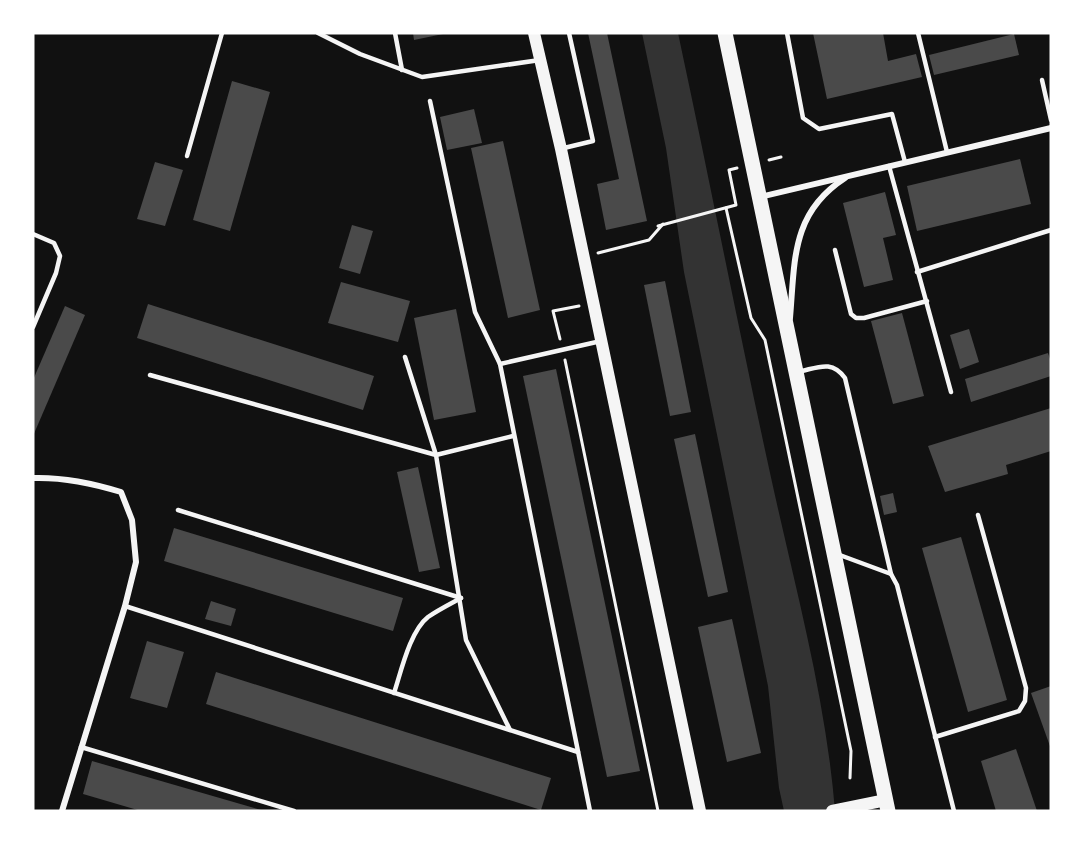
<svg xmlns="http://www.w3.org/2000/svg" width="1084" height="844" font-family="'DM Sans',sans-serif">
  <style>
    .water { fill: #333 }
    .building { fill: #4a4a4a }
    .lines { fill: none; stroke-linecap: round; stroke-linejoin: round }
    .path { stroke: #f5f5f5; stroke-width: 3 }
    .service { stroke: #f5f5f5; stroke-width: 4.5 }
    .minor { stroke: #f5f5f5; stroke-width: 6 }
    .secondary { stroke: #f5f5f5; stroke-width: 12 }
    .primary { stroke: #f5f5f5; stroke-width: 15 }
  </style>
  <rect width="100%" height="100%" fill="#111"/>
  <path class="water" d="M 642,33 L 678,33 C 710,182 739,332 772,482 C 796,591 826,699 835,811 L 784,811 L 779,788 L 768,686 L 684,272 L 666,148 Z"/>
  <g class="building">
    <polygon points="413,33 443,33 443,34 414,40"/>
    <polygon points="588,33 607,33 647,221 606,230 597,184 619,179"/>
    <polygon points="813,33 883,33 888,61 916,54 922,77 827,99"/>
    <polygon points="1014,34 1019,55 934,75 929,55"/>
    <polygon points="232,81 270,92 230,231 193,220"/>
    <polygon points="474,109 482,143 447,150 440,117"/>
    <polygon points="503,141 540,310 508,318 471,148"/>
    <polygon points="1020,159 1031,204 917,231 907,186"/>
    <polygon points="155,162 183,170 165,226 137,219"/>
    <polygon points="885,192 896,235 883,238 893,280 864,287 843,203"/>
    <polygon points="352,225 373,231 360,274 339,268"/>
    <polygon points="665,281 691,412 670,416 644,285"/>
    <polygon points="341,282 410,301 398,342 328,323"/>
    <polygon points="148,304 374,376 363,410 137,338"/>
    <polygon points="65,306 85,315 33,436 33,380"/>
    <polygon points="456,309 476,412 434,420 414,318"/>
    <polygon points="902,313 924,396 893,404 871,321"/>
    <polygon points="969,329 979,362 960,369 950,335"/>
    <polygon points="1048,353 1051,362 1051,376 971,402 965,379"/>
    <polygon points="556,369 640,771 607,777 523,376"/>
    <polygon points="1051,408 1051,451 1006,465 1008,474 945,492 928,446"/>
    <polygon points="695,434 728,592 708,597 674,439"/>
    <polygon points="418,467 440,568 419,572 397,472"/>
    <polygon points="893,493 897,512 884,515 880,496"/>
    <polygon points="174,528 403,598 393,631 164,561"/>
    <polygon points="961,537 1007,700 968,712 922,548"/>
    <polygon points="211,601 236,609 231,626 205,619"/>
    <polygon points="732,619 761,753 727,762 698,627"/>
    <polygon points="147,641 184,652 167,708 130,698"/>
    <polygon points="216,672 551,778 541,810 206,704"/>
    <polygon points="1051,686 1051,749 1031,693"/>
    <polygon points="1016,749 1037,811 996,811 981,761"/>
    <polygon points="92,761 261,810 261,811 141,811 83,794"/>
  </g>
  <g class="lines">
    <g class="path">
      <polyline points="769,160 781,157"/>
      <polyline points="726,208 751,318 765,340 851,751 850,778"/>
      <polyline points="658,226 736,205 729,170 737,168"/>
      <polyline points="598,253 649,240 663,224"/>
      <polyline points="560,339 553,311 579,306"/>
      <polyline points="565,360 658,811"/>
    </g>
    <g class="service">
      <polyline points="318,33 360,54 422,77 540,60"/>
      <polyline points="395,33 402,70"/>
      <polyline points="787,33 803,118 819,129 892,114 905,162"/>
      <polyline points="918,33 947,152"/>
      <polyline points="1042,80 1051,120"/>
      <polyline points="430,101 475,312 500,364"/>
      <polyline points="564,148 593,141 569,33"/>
      <polyline points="187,156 222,33"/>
      <polyline points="889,166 951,392"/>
      <polyline points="33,234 54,243 60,256 56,273 33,327"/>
      <polyline points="835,250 851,314 856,318 864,318 927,301"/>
      <polyline points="917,272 1051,230"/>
      <polyline points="405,357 436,455 513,436"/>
      <path d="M 797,372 C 818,368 831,359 845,378 L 891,574"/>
      <polyline points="150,375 436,455 466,640 510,730"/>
      <polyline points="178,510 461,598"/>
      <polyline points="837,554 891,574 897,585 954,811"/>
      <polyline points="125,606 578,752"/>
      <path d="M 394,693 C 401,672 410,631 428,617 C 438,610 450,604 461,598"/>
      <polyline points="935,737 1019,711 1025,701 1026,688 978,515"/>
      <polyline points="81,747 294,811"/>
      <polyline points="590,811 500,364 601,341"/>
    </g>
    <g class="minor">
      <polyline points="760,197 1051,128"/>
      <path d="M 790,318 C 795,260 791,213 845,178"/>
      <path d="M 33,478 C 64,477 92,483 121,492 L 132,520 L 136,562 L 125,606 L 62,811"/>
    </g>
    <g class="secondary">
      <polyline points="534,33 561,149 700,811"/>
      <polyline points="832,811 886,800"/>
    </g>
    <polyline class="primary" points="725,33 888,811"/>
  </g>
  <rect width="1084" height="844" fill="none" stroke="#ffffff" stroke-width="69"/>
</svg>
